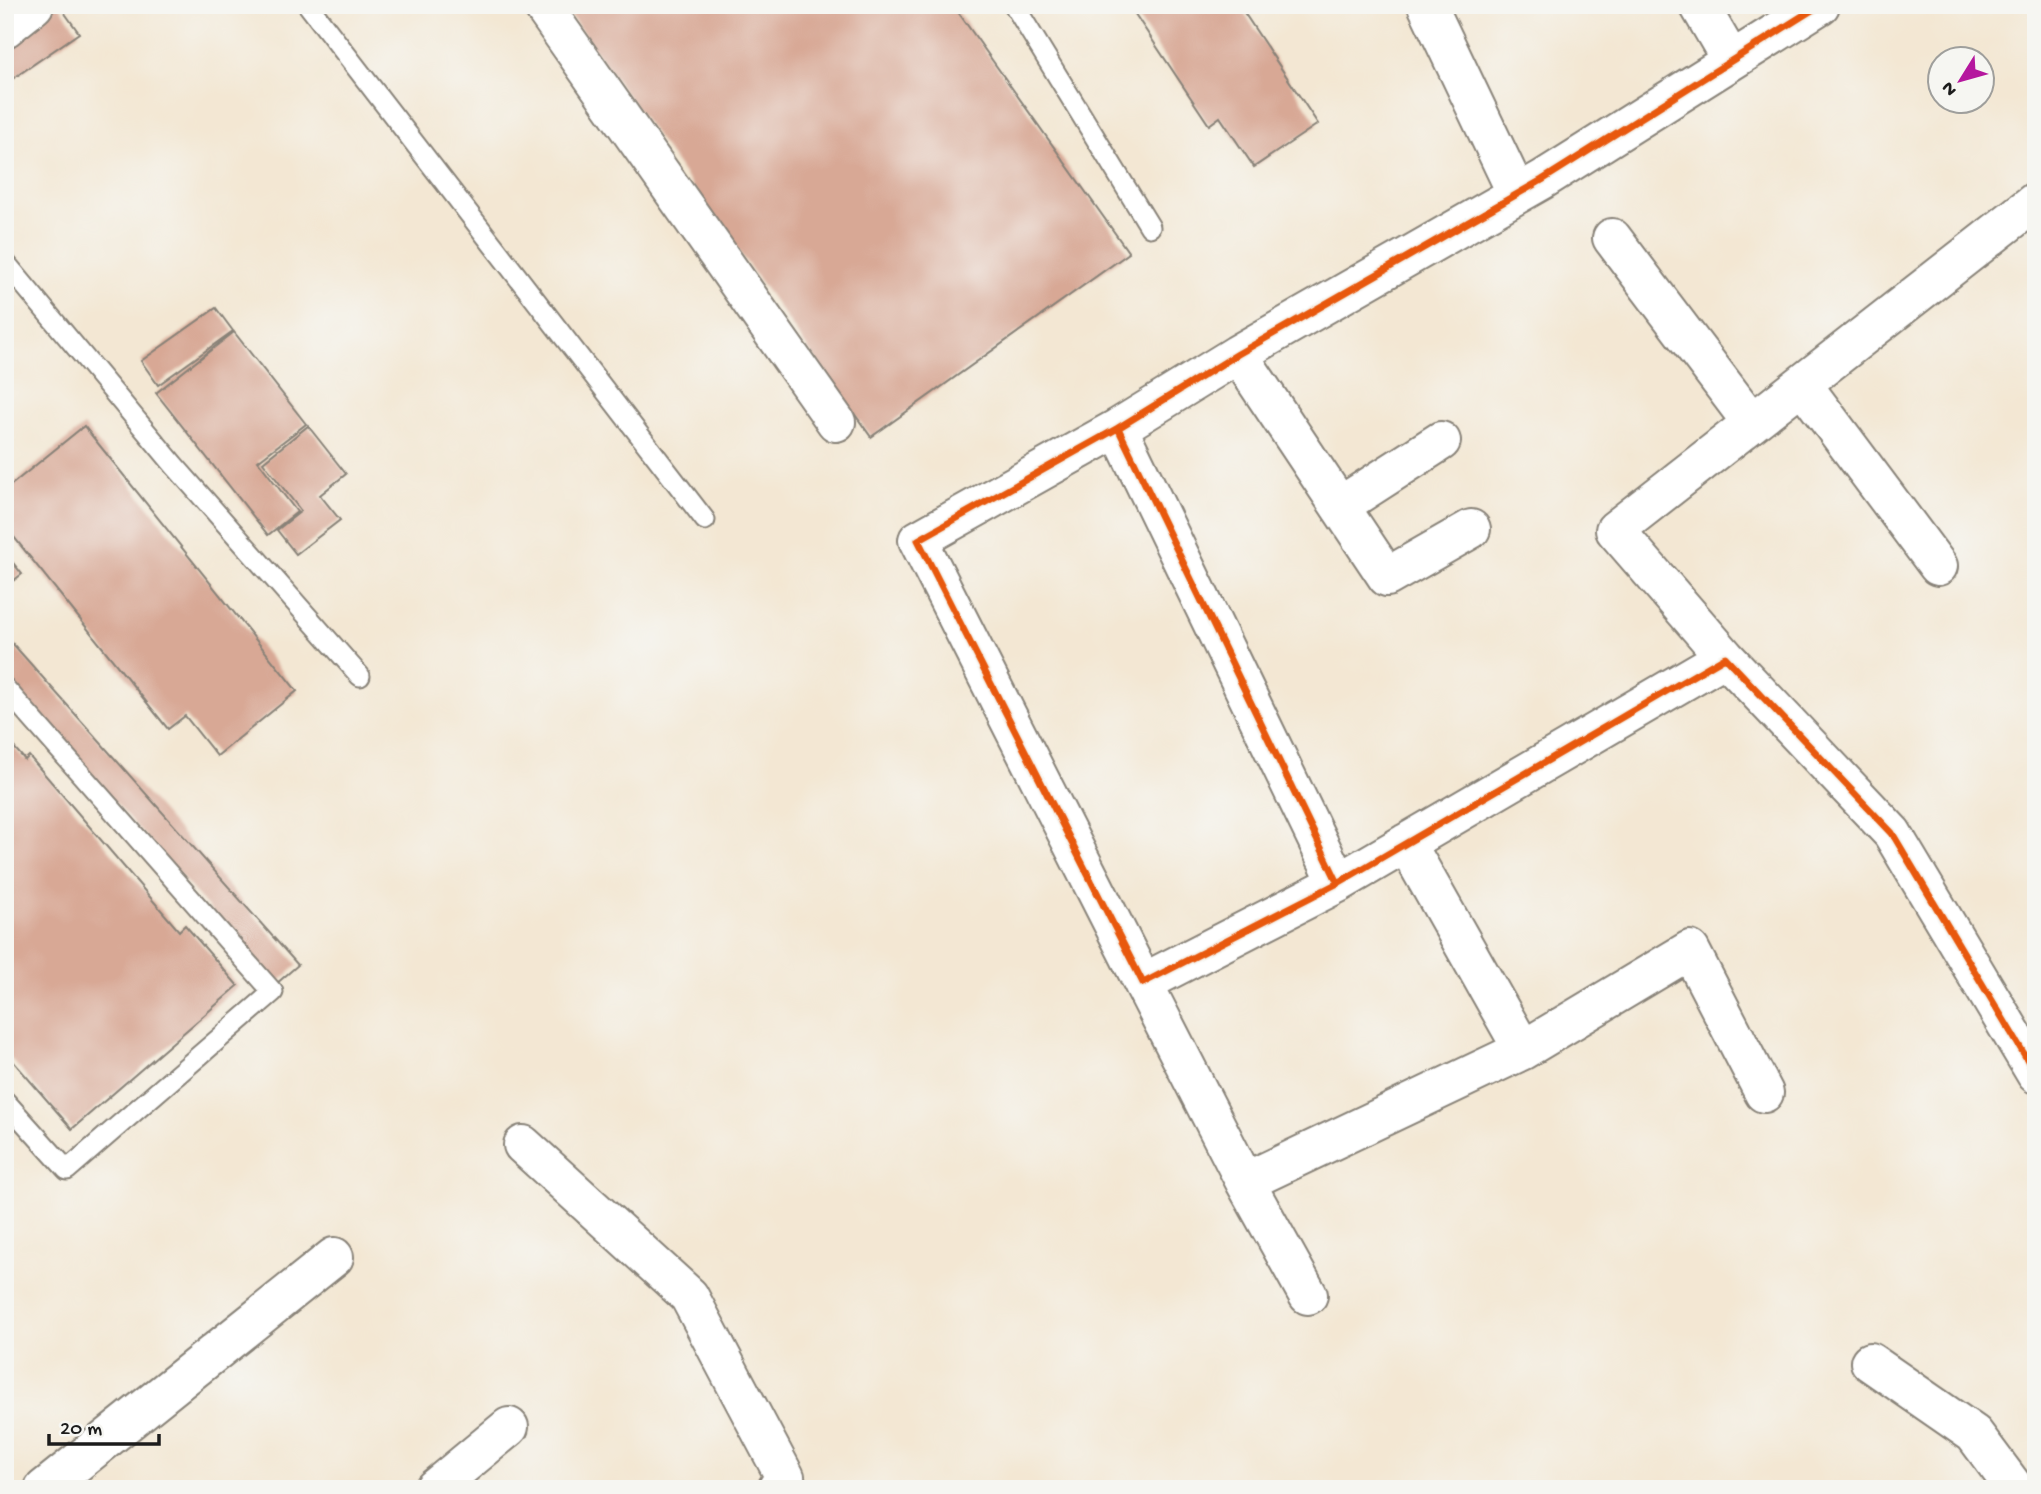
<svg xmlns="http://www.w3.org/2000/svg" width="2041" height="1494" viewBox="0 0 2041 1494" font-family="'Gochi Hand',sans-serif">
<rect width="100%" height="100%" fill="#f6f6f2"/>
<filter id="ink" filterUnits="userSpaceOnUse"><feTurbulence type="fractalNoise" baseFrequency=".0143" numOctaves="2"/><feDisplacementMap in="SourceGraphic" scale="14" xChannelSelector="R" yChannelSelector="G"/><feConvolveMatrix kernelMatrix="1 2 1 2 8 2 1 2 1" color-interpolation-filters="sRGB"/></filter>
<filter id="wash" filterUnits="userSpaceOnUse"><feTurbulence type="fractalNoise" baseFrequency=".00686" numOctaves="4" result="noise"/><feDisplacementMap in="SourceGraphic" scale="28" xChannelSelector="R" yChannelSelector="G"/><feGaussianBlur stdDeviation="1.57" result="paint"/><feColorMatrix in="noise" values="0 0 0 0 0 0 0 0 0 0 0 0 0 0 0 0 0 1.4 0 .05"/><feComposite in="paint" operator="in"/></filter>
<g filter="url(#wash)">
<rect width="100%" height="100%" fill="#f3e7d3"/>
<g id="blocks">
<path fill="#d8a895" d="M51 5H59L79 33 5 84V37Z
M563 5H953L1129 253 871 437Z
M1129 5H1239L1318 124 1254 167 1220 117 1209 125Z
M216 308 233 331 158 385 141 361Z
M234 332 306 424 258 461 297 512 268 535 156 393Z
M84 426 297 691 217 756 185 716 168 729 5 526V490Z
M308 426 346 474 320 495 340 520 296 554 277 530 301 511 263 462Z
M5 553 22 574 5 587Z
M5 635 298 965 276 984 5 678Z
M5 737 25 760 29 756 179 931 185 925 238 986 72 1129 5 1052Z"/>
</g>
</g>
<g filter="url(#ink)">
<use href="#blocks" fill-opacity="0" stroke="#888278" stroke-width="2"/>
<g fill="none" stroke-linecap="round" stroke-linejoin="round">
<g stroke="#888278" stroke-width="23">
<path id="service" d="M308 5 705 520
M1014 5 1150 227
M5 262 174 465 360 676
M5 688 273 992 67 1170 5 1101"/>
</g>
<g stroke="#888278" stroke-width="42">
<path id="minor" d="M542 5 836 422
M1427 5 1517 194
M1699 5 1731 60
M1612 238 1752 423
M1238 354 1387 577 1471 529
M1802 384 1938 566
M1118 428 1338 883 1143 983 918 540 1118 428 1238 354 1542 180 1820 5
M1340 506 1441 441
M1725 657 1615 530 2036 201
M1406 843 1523 1050 1690 950 1764 1093
M1338 883 1725 657 1892 833 2036 1074
M1143 983 1245 1182 1523 1050
M523 1145 689 1296 785 1477 777 1489
M1245 1182 1308 1295
M1870 1362 1974 1434 2015 1489
M44 1489 334 1257
M434 1489 509 1427"/>
</g>
<g stroke="#888278" stroke-width="42">
<path id="secondary" d="M5 28 34 5"/>
</g>
<use href="#service" stroke="#fff" stroke-width="19"/>
<use href="#minor" stroke="#fff" stroke-width="38"/>
<use href="#secondary" stroke="#fff" stroke-width="38"/>
<g stroke="#f6f6f2" stroke-width="11">
<path id="cycleway" d="M1118 428 1338 883 1143 983 918 540 1118 428 1238 354 1542 180 1820 5
M1338 883 1725 657 1892 833 2036 1074"/>
</g>
<use href="#cycleway" stroke="#e8590c" stroke-width="7"/>
</g>
</g>
<rect width="2041" height="1494" fill="none" stroke="#f6f6f2" stroke-width="28"/>
<g transform="translate(1961 80) rotate(233)"><circle r="33" fill="#f6f6f2" stroke="#9f9f9c" stroke-width="2"/>
<path d="M0-5L12 26L0 18L-12 26Z" fill="#b5179e"/>
<text y="-10" font-size="19" font-weight="bold" text-anchor="middle" fill="#1c1c1c">N</text>
</g>
<path d="M49 1434v10h110v-10" fill="none" stroke="#1c1c1c" stroke-width="3.5"/>
<text x="60" y="1434" font-size="21" fill="#1c1c1c" stroke="#f6f6f2" stroke-width="5" paint-order="stroke">20 m</text>
</svg>
